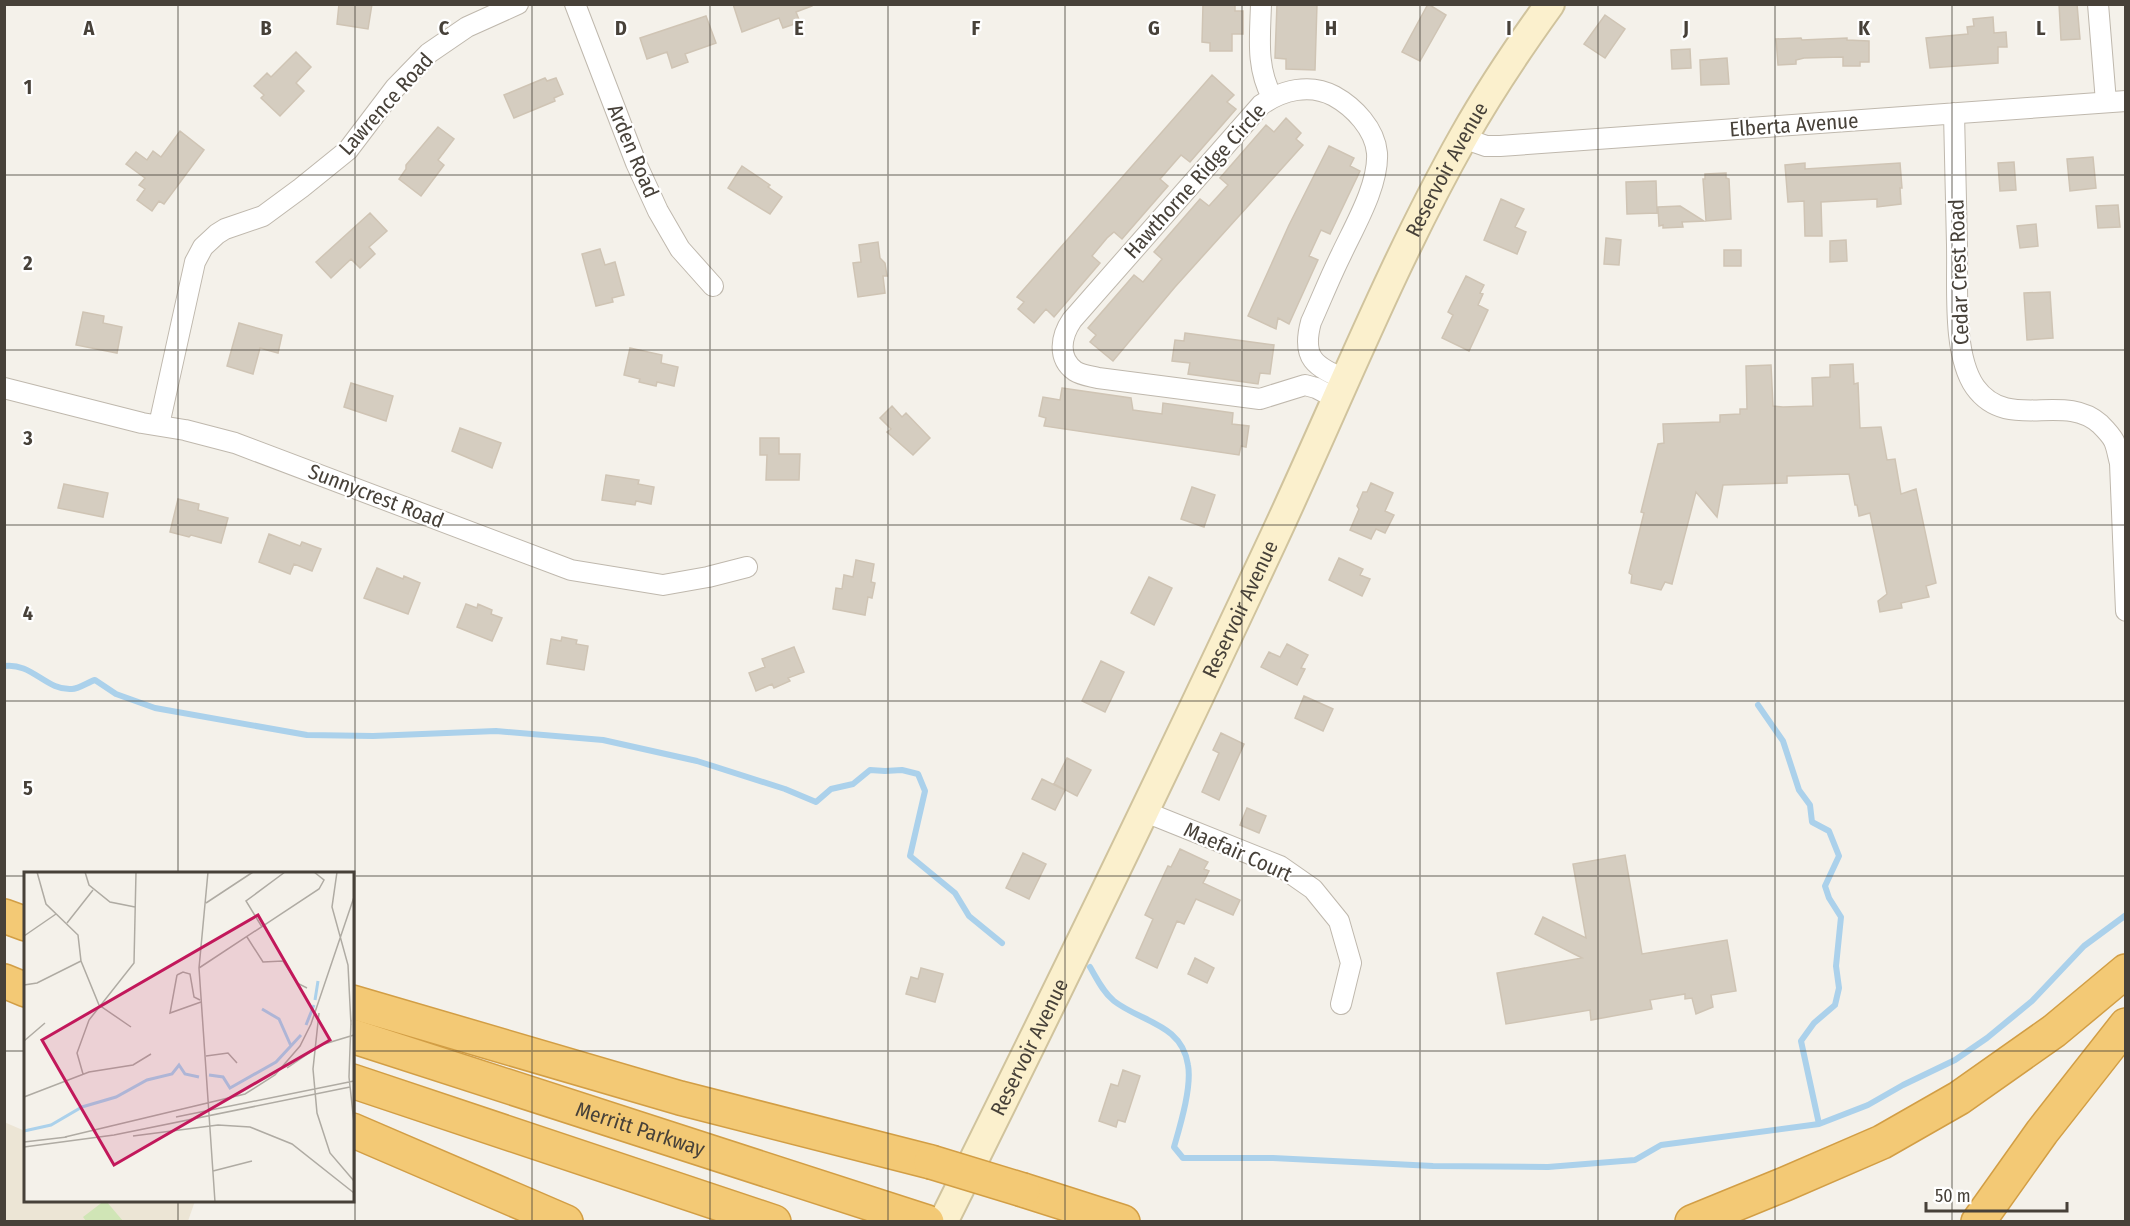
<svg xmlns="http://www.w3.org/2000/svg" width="2130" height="1226" viewBox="0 0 2130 1226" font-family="'Fira Sans Condensed',sans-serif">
<rect width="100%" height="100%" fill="#f4f1ea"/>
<path fill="#ece5d5" d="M4 1122 25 1131 26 1200 195 1201 188 1221H5Z"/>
<path fill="#d0e5b6" d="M104 1201H106L123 1221H86L83 1217Z"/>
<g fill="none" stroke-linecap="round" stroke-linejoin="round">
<path stroke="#abd1eb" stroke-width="6" d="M4 666C32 662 46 691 72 689 79 689 88 682 95 680L116 694 155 708 307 735 373 736 496 731 603 740 697 761 785 789 816 802 831 789 853 784 870 770 885 771 902 770 918 774 925 791 910 856 955 893 969 916 1002 943
M1758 705 1783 741 1799 790 1810 805 1812 822 1829 831 1839 856 1825 886 1829 898 1841 917 1836 966 1839 988 1835 1005 1814 1023 1801 1041 1819 1124
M1090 967C1097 979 1103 992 1114 1001 1141 1022 1182 1024 1188 1065 1192 1087 1180 1126 1174 1147L1183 1158H1273L1433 1166 1548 1167 1635 1160 1661 1145 1819 1124 1868 1105 1903 1085 1955 1060 1987 1038 2032 1001 2084 946 2126 915"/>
</g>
<path fill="#d5cdc0" stroke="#cfc4b4" stroke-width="1.5" d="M339 4H372L368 29 337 24Z
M733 4H812V6L796 12 800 22 783 28 779 18 742 32Z
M1203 4H1235V11H1243V34H1232V51H1210V43L1202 42Z
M1277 4H1317L1315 70 1286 69V59L1275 58Z
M1428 4 1446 15 1420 61 1402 52Z
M2059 4H2077L2080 39 2061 40Z
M1605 15 1625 29 1605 58 1584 44Z
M706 16 716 43 685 54 688 62 672 68 667 52 647 59 640 38Z
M1993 17 1994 33 2006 32 2007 47H1998V63L1930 68 1926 38 1968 34 1967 27 1974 26 1973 19Z
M1801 38 1802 40 1847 38V40L1869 41V62H1860V66H1843V57L1804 58 1796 60V64L1778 65 1776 39Z
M1690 49 1691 68 1672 69 1671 50Z
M296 52 311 67 296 83 304 91 280 116 261 98 264 95 254 86 267 73 271 77Z
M1727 58 1729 84 1701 85 1700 60Z
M1212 75 1234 95 1227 102 1236 109 1190 162 1181 155 1160 179 1168 186 1122 239 1114 232 1107 238 1092 256 1100 263 1054 317 1046 309 1034 323 1018 309 1024 302 1017 297Z
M545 78 547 81 556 78 563 94 554 98 555 101 514 118 504 95Z
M1286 118 1301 133 1296 139 1303 145 1175 287 1113 361 1090 342 1096 335 1088 328 1134 275 1143 282 1162 259 1154 252 1200 199 1209 206 1228 185 1220 178 1266 125 1274 132Z
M438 127 454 139 438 160 444 165 421 196 399 179 406 169V165Z
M180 131 204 150 164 204 159 201 152 211 137 200 145 189 139 185 145 178 126 164 136 152 147 160 153 151 161 157Z
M1329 146 1354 158 1350 166 1360 171 1330 234 1321 230 1309 256 1318 260 1289 324 1278 318 1276 329 1248 316 1289 225Z
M2093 157 2096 188 2070 191 2067 159Z
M2014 162 2016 190 2000 191 1998 163Z
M1805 163V169L1900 163 1902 188H1900L1901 204 1877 207V199L1821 202 1822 236H1805L1804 201 1788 202 1785 165Z
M742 166 770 185 768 187 782 197 770 214 728 188Z
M1726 173V178L1729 179 1731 219 1706 221 1703 179H1705V174Z
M1656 181 1657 213 1627 214 1626 182Z
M1501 199 1524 209 1515 227 1526 232 1517 254 1484 240Z
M2118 205 2120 227 2098 228 2096 206Z
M1680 206 1704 221 1682 222 1683 227 1663 228V225L1659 226 1658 207Z
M370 213 387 231 369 247 375 254 360 268 351 259 331 278 316 262Z
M2036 224 2038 246 2020 248 2017 226Z
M1606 238 1621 240 1619 265 1604 264Z
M1846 240 1847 261 1830 262V241Z
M878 242 880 258 885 263 887 276H883L885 293 858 297 853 263 861 262 859 245Z
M600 249 605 265 615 262 624 295 612 298 613 302 596 306 582 254Z
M1724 250H1741V266H1724Z
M1466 276 1484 285 1480 293 1483 294 1478 305 1488 310 1469 351 1442 338 1453 315 1448 312Z
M2050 292 2053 338 2027 340 2024 293Z
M83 312 104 316 103 323 122 327 117 353 76 345Z
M239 323 282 335 278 353 260 348 253 374 227 366Z
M1185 333 1274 345 1270 374 1260 373 1258 384 1188 374 1190 363 1172 361 1175 340 1184 341Z
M630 348 662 355 661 363 678 367 674 386 657 382 656 386 639 382 640 379 624 375Z
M1853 364 1854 384 1858 383 1860 428 1881 427 1887 460 1895 459 1901 494 1916 489 1936 583 1926 586 1929 597 1901 603 1902 608 1880 612 1878 601 1887 594 1870 513 1859 516 1857 505H1855L1849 474 1787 476V483L1723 485 1717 517 1696 492 1672 584 1665 582 1661 590 1631 583 1632 575 1629 573 1644 513 1641 512 1658 444 1664 443 1663 424 1720 422V415L1740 414V409H1747L1746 366 1771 365 1773 406 1783 407 1813 406 1812 378 1830 377V365Z
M351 383 393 396 386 421 344 407Z
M1062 388 1131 398 1133 410 1162 414 1163 403 1233 413 1232 424 1249 426 1246 447 1241 446 1239 455 1044 426 1046 418 1039 416 1043 397 1060 400Z
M892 406 902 417 906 413 930 438 913 455 887 432 891 429 880 418Z
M460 428 501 443 492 468 452 451Z
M760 438H779V454H800L799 480H766L767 455H760Z
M606 475 639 480 638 484 654 487 651 504 636 501 635 505 602 500Z
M1371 483 1393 493 1385 511 1394 515 1385 533 1376 529 1371 539 1350 530 1359 509 1357 506 1363 492H1367Z
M64 484 108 493 103 517 58 508Z
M1192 487 1215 495 1204 527 1181 519Z
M178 499 199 504 198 510 228 518 221 543 191 535 189 537 170 532Z
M269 534 300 546 302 542 321 549 312 571 294 564 290 574 259 562Z
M1339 558 1363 569 1360 575 1370 579 1362 596 1329 580Z
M856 560 874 564 871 582 875 583 872 598 868 597 865 615 833 609 836 588 842 589 844 575 853 577Z
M377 568 403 579 404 576 420 583 408 614 364 598Z
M1149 577 1172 588 1154 625 1131 613Z
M466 604 477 608 478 604 492 610 491 614 502 618 492 641 457 627Z
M562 637 577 640 576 644 588 646 584 670 547 664 551 639 561 641Z
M1287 644 1308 655 1301 668 1305 669 1297 685 1261 667 1269 652 1280 657Z
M794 647 804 672 788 678 790 681 774 688 772 684 756 691 749 673 765 667 762 659Z
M1101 661 1124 672 1105 712 1082 701Z
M1304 696 1333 709 1323 731 1295 718Z
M1221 733 1244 744 1219 800 1202 792 1219 753 1213 750Z
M1067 758 1091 770 1077 796 1054 784Z
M1042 779 1065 790 1055 810 1032 799Z
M1247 808 1266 816 1259 833 1240 825Z
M1180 849 1208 862 1204 869 1209 871 1203 883 1240 900 1233 915 1196 899 1184 924 1177 921 1157 968 1136 958 1153 919 1145 915 1168 866 1171 867Z
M1023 853 1046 864 1029 899 1006 888Z
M1625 855 1642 954 1727 940 1736 991 1711 995 1713 1007 1696 1014 1692 998 1685 999V994L1650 1000 1652 1009 1591 1020 1590 1010 1506 1024 1497 973 1582 958 1535 934 1543 917 1586 938 1573 864Z
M1195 958 1214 968 1207 983 1188 974Z
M921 968 943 974 935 1002 906 994 911 977 918 979Z
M1123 1070 1140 1076 1125 1122 1118 1120 1116 1127 1099 1121 1111 1084 1118 1086Z"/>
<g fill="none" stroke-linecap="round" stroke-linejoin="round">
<g stroke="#bfb8ad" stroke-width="22">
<path id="minor" d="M575 4 636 163 658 211 680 249 713 286
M1261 4C1260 38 1256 67 1272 97
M2098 4 2106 102
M1954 113C1955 157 1956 201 1957 245 1958 285 1952 354 1975 387 2008 433 2063 391 2100 424 2105 429 2111 435 2114 441 2117 448 2118 456 2120 463L2126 611
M1463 138 1486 146H1500L2126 101
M4 388 142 423 185 430 235 443 571 570 663 585 708 577 747 567
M1337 399 1316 388 1305 385 1260 399 1098 378C1090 376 1081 375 1075 371 1057 358 1061 336 1072 320L1261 105C1282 90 1310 83 1334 96 1354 107 1375 129 1377 153 1379 185 1354 227 1341 255 1330 277 1321 300 1311 322 1301 359 1315 366 1346 380
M159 425 195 262 203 247 217 234 225 229 263 216 301 188 348 150 395 88 429 53 467 27 518 4
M1143 811 1280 866 1313 889 1339 921 1351 963 1341 1004"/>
</g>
<g stroke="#d0c39d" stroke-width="32">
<g id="secondary">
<path id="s1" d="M943 1222C1055 997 1165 771 1271 544 1335 408 1390 267 1464 136 1490 90 1519 47 1550 4"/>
</g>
</g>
<g stroke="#d29e45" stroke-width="36">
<g id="motorway">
<path d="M4 916 26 924"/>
<path d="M4 981 26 990"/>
<path d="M352 1002 680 1098 931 1162"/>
<path id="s2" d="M352 1036 927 1222"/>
<path d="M352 1081 774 1222"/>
<path d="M352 1130 566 1222"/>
<path d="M1023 1190 1123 1222"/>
<path d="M1692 1222 1785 1184 1882 1142 1959 1098 2054 1031 2126 971"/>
<path d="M1978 1222 2042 1132 2126 1025"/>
</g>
</g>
<use href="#minor" stroke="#fff" stroke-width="20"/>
<use href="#secondary" stroke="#fbf0cd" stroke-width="28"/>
<use href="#motorway" stroke="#f3c975" stroke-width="33"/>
<g stroke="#d29e45" stroke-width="36" stroke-linecap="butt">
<path id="motorway-bridge" d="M931 1162 1023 1190"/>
</g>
<use href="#motorway-bridge" stroke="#f3c975" stroke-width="33"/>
</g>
<path fill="none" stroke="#474139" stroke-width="1.5" stroke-opacity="0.55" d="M178 4V874M355 4V1222M532 4V1222M710 4V1222M888 4V1222M1065 4V1222M1242 4V1222M1420 4V1222M1598 4V1222M1775 4V1222M1952 4V1222M4 175H2126M4 350H2126M4 525H2126M4 701H2126M4 876H26M352 876H2126M4 1051H26M352 1051H2126M178 1200V1222"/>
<g text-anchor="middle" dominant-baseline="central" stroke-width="4.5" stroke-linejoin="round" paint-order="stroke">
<g font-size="21" fill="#474139" stroke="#fff">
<text transform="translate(386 104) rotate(-48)">Lawrence Road</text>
<text transform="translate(1794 125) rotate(-4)">Elberta Avenue</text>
<text transform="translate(633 151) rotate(67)">Arden Road</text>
<text stroke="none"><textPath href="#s1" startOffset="1167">Reservoir Avenue</textPath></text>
<text transform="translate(1195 181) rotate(-48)">Hawthorne Ridge Circle</text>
<text transform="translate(1959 272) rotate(-92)">Cedar Crest Road</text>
<text transform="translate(376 496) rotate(21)">Sunnycrest Road</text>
<text stroke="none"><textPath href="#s1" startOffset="681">Reservoir Avenue</textPath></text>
<text transform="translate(1238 852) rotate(24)">Maefair Court</text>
<text stroke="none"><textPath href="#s1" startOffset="195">Reservoir Avenue</textPath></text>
<text stroke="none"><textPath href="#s2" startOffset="303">Merritt Parkway</textPath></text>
</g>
</g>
<g transform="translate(24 872)">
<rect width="330" height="330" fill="#f4f1ea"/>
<path fill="none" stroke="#abd1eb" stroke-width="3" d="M291 128 294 109M238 137 255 147 267 174M282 153 290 133M185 203 199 205 206 216 252 190 277 163M0 259 27 253 58 235 92 225 123 208 148 202 155 193 161 202 175 205"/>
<path fill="none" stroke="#afaba3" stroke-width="1.5" d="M13 0 22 32 54 63 57 89 75 133 107 155M61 0 65 13 86 30 111 35M184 0 175 96 191 330M313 0 308 35 324 93 327 153M182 31 229 0M43 51 69 18M238 55 222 29 261 0M0 64 32 42M223 65 239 90 259 89 273 111 283 116M175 96 295 17 300 8 290 0M153 103 146 141 177 130M153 103 159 100 166 102 170 125 176 128M0 113 13 111 57 89M295 141 289 197 293 241 306 281 330 309M327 148 325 205 330 251M0 169 21 151M182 184 204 181 213 191M263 196 297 173 330 163M59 202 53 181 65 148 110 91 112 0M0 225 65 200 109 193 127 182M152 245 330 209M109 264 194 253 226 255 268 272 330 321M41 265 221 222 251 203 276 174 287 152 330 25M0 270 43 265M0 275 90 263 326 215M189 299 228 289"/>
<path fill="#c2185b" fill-opacity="0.15" stroke="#c2185b" stroke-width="3" d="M234 43 306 168 90 293 18 168Z"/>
<rect width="330" height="330" fill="none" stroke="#474139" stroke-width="3"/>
</g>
<g font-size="20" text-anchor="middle" font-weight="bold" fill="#474139" stroke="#fff" stroke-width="4.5" stroke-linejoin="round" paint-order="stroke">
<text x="89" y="35">A</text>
<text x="266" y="35">B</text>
<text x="444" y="35">C</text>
<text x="621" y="35">D</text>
<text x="799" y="35">E</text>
<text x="976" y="35">F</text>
<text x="1154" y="35">G</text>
<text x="1331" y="35">H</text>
<text x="1509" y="35">I</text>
<text x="1686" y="35">J</text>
<text x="1864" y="35">K</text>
<text x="2041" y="35">L</text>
<text x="28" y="94">1</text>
<text x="28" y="270">2</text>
<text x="28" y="445">3</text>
<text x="28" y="620">4</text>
<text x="28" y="795">5</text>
</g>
<rect width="2130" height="1226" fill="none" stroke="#474139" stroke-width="12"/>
<path d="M1926 1202v9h141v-9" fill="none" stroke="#474139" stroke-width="3"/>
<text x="1935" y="1202" font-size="18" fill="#474139" stroke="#ffffff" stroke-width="4.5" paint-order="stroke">50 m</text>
</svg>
